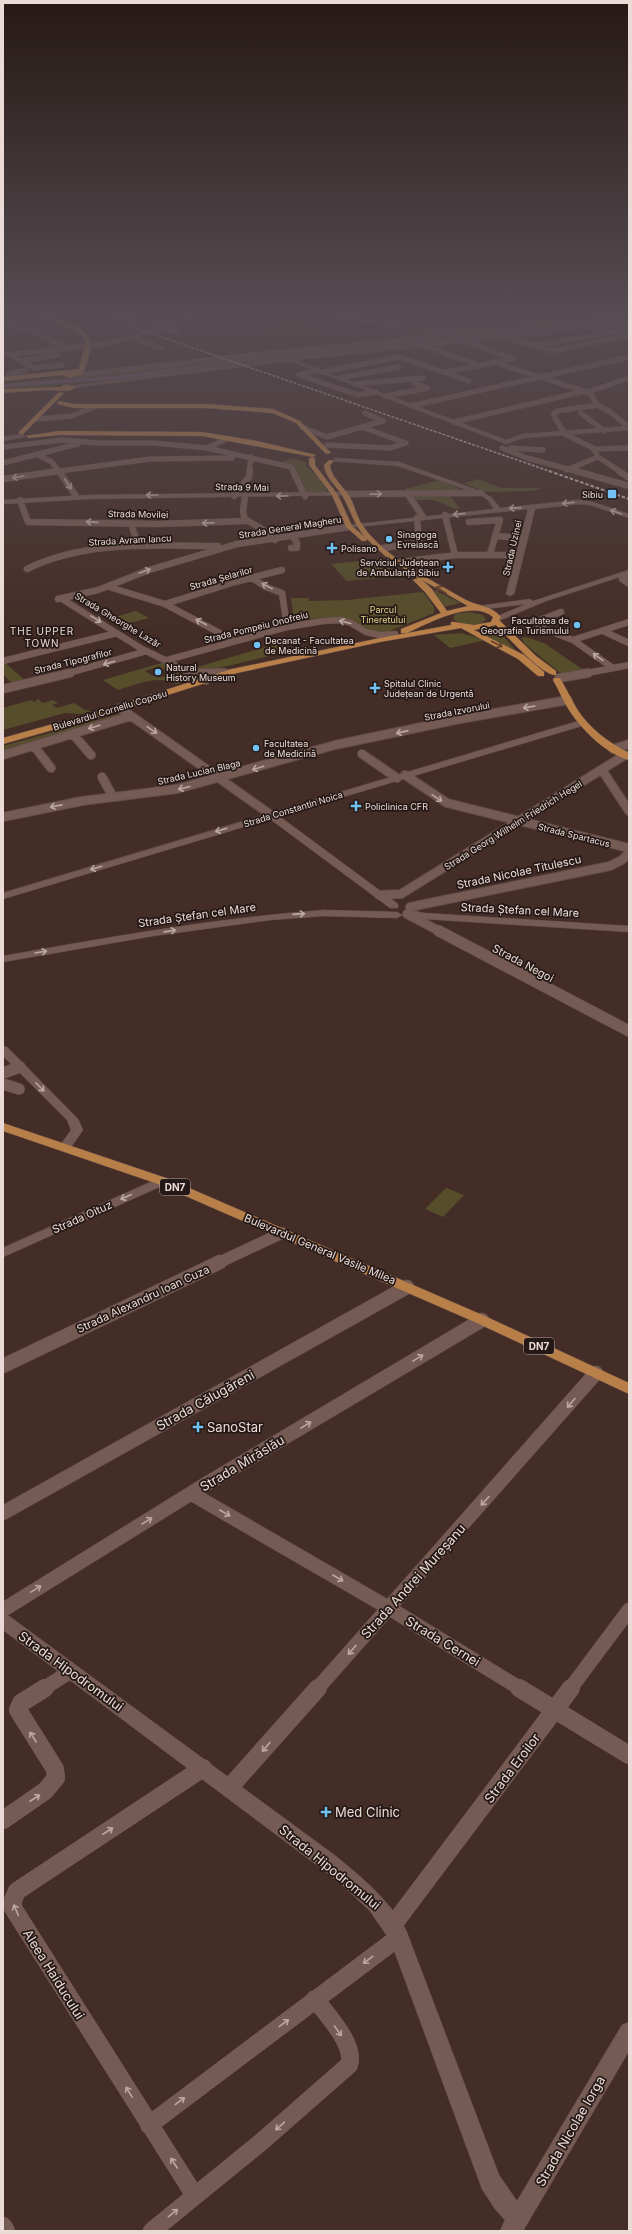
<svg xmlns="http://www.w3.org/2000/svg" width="632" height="2234" viewBox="0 0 632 2234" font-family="Inter,sans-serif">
<rect width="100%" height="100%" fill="#452d27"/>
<path fill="#564e2b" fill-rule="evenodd" d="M629 316V325L270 360 135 378 3 390V383L162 368 372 342 422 332Z
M292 322 302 327 325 331 282 337 265 334H275L284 331 276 329 280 327 294 329 281 327Z
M291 458 306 462V466L320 479 328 492H307L295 467 280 463Z
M478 479 501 488H542L533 491 485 492 464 483Z
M440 480 464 491H405V489Z
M449 494 460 509H455L434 500H416L413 495Z
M378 559 401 576 347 581 331 564Z
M431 589H432L461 603 444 607Z
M423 592 434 607V613L385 633 368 629 351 620 326 617 294 621 291 598H309V601L347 600Z
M136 611 149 618 127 624 115 617Z
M469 612 483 615 486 619C480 628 461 626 453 619L455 614Z
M497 629 516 651 478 633Z
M461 633 486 640 450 648 434 635Z
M526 637 544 643 585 671 566 674 559 672 525 644 521 638Z
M286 641 291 644 286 647 290 651 286 652 206 671 194 668Z
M4 662 26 681 13 684 3 674Z
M165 662 185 674 187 678 184 682 176 684C159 674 135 685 118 690L103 680ZM159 666 172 674C156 680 154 677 145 671Z
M38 699 43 703 53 700 58 703 52 705 57 708 74 703 85 710 92 711 81 714 65 713 3 730V708L31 700 35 702Z
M122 713 123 715 3 754V746Z
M446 1188 464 1195 443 1217 425 1209Z"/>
<path fill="#7b5675" d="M629 319V322L439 343 266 358 122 379 3 387V384L114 376 212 364 252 357 435 340Z"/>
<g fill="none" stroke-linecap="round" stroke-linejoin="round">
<path stroke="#7b5675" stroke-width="1.5" d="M321 315 345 321 376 324
M425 332 461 337"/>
<g stroke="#614c48" stroke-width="5.5">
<path id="street-far5" d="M112 315 167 326
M333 315 426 330 456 332 629 316
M3 324 30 330 63 347
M160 330 179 332
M131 338 161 348
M509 338 551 351 629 336
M424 346 478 365
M533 346 629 329
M9 354 34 368 62 365
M3 355 101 345 151 332 195 315
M21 361 58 355 52 351
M493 362 590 393 597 405 558 411 554 413V416L565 434 593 448 598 457 621 472
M318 370 299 375 358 395 376 392
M322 372 399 357 469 381
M445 372 513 359 468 342
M79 375 250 355 424 338 442 331
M15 378 9 374 26 370
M340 378 399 367
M355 384 423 378
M588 392 629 378
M385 396 428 388 414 383
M597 405 609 411 629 427
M411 406 629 357
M581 413 604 431
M37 419 72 416 96 406
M454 422 585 391
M302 427 327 437
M327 437 383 421 365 413
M327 445 390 448 406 443 362 427
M3 447 62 440 97 443H154L207 448 291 467 294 472
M207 448 229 438
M502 448 527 458 579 472
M510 448 543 450
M594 449 629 448
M36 454 52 462 59 472
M3 463 78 444
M566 470 598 457
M52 472 150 459 232 458
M249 472 251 457"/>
</g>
<g stroke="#614c48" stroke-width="7">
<path id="street-far4" d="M59 471 76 496
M293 471 305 496
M576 471 629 486
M619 471 629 478
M3 479 59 471
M407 493 423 517
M345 494 481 493
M234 496 249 477 250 471
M245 496 243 512 245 519 265 531 275 540
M20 500 28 522 159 524 246 521
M445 515 455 555
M469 522 500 520 490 554
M131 524 138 544
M495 536 524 538
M291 548H297V543L293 537
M383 548 419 543 417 518
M401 562 455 555H520
M27 569C86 540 154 546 218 546
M625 576 622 579 629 584
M252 578 266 587 282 593 287 627
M109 587 165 604 235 641
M58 599 98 590 149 570 237 544 349 527
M62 599 142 649 193 674
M165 604 235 582 282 570
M561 612 540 620 539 627 573 640 613 668
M603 631 629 643
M573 640 629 622
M167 660 287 627 323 621 341 620 351 623 366 632 380 635 395 634
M3 661 117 633
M196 672 208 674
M65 674 147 651
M213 674 232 672
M582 674 629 665"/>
</g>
<g stroke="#614c48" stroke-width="10">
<path id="street-far3" d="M191 673 206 680
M201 673H224
M559 678 588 673
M3 689 70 673
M120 708 271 815
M73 734 91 755
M34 746 51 768
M613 749 629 744
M362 754 397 778
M3 755 131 716
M602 770 629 811
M405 775 447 803 629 848
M102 777 113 797
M3 817 82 801 177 789 335 745 455 720 568 700
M379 895 401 894 625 755
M410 907 610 866 622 860 629 853
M407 914 441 932"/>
</g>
<g stroke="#614c48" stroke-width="12">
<path id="street-far2" d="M439 931 629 1031
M3 1073 20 1067
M3 1084 19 1089
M218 1263 282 1233"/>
</g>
<g stroke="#614c48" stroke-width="15">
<path id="street-far1" d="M3 1366 220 1262
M192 1494 389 1608 521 1689
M3 1513 407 1287
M3 1610 206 1484 482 1320
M43 1689 71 1671
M317 1689 596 1373
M570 1689 629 1610"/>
</g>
<g stroke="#614c48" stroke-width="18">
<path id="street" d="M519 1688 629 1755
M229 1788 318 1688
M3 1820 45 1791 56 1778 55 1769 18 1710 21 1703 45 1688
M393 1925 571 1688
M149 2125 399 1937
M195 2196 13 1908V1900L17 1891 203 1768
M3 2226 6 2231
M152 2231 260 2143 349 2065C356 2045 327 2015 315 1999"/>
</g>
<g stroke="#614c48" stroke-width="1">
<path id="secondary" d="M629 324V326L295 360 506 440 523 434 629 426V430L524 438 506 444 290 361 72 388 69 386 260 360Z
M23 434 25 437 3 441V437Z
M335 458 399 462 483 492 492 498 500 508 578 500 593 502 629 514V518L590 505 578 504 535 509 514 594 510 596 506 594 528 509 347 528 346 527 349 525 494 509 488 500 479 494 398 466 333 461Z
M345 492 348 494 347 495 88 499 3 504V500L88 495Z
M629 570V574L546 601 496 622 492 620 493 618 526 604 478 610 474 608 478 606 530 599 533 601Z
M582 720 585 721V725L279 816 398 904V908H390L270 819 3 899V893Z
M324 910 397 912 402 915 397 918 324 916 270 920 153 936 3 962V956C110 937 216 918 324 910Z
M410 910 424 913 629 926V932L424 919 406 915 405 913Z
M3 1046 7 1047 78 1119 83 1130 69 1150H61L59 1147 71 1130 67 1120 3 1056Z
M162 1177 166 1178 168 1181 166 1184 3 1257V1248Z
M3 1614 9 1616 333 1854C362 1877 388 1899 406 1930L499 2175 517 2201 622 2025 629 2022V2051L523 2231H500L505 2220 495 2209 482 2189 391 1942 370 1911 338 1881 3 1630Z"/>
</g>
<g stroke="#614c48" stroke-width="1">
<path id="primary" d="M25 315C41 315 81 320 89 338 93 347 86 366 83 374L70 378 62 375 3 381V377L79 369 85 342 81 334 58 323Z
M66 384 77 387 69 391 46 390 3 393V389L60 387Z
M59 392 64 393 23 434H19V432Z
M59 401 74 404H206L273 409 300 421 331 453 326 454 296 423 272 413 206 408H74L57 404Z
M59 431 202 432 257 441 316 455 313 457 202 436 59 435 29 438 26 436Z
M312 457 315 459V465L338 495 352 526 366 538C354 525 351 511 343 497 337 486 325 478 324 465L329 460 334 461 330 465C331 478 345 487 351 499 355 507 357 518 363 526 385 558 433 581 466 600 478 606 492 606 501 617L499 620 536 656 556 671V675C543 677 506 635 496 625L474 630 524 655 544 672V676H538L518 659 461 628 380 642 237 673 95 718 3 744V738L89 714 232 669 380 638 451 625V622H454L474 625 491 622 493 617C472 599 429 623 407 633H401V629L441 613 425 592 413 580 418 578 384 555 367 539 366 541H362L346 527 332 495 309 465V459ZM422 580 468 606 447 611 431 588Z
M554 678H560C566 688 571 699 577 709 589 728 609 743 629 753V760C606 754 582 730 569 710 563 701 559 690 553 680Z
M3 1123 166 1178 487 1317 629 1383V1394L477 1323 158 1184 3 1131Z"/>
</g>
<use href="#street-far5" stroke="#765b54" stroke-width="5"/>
<use href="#street-far4" stroke="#765b54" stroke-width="6"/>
<use href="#street-far3" stroke="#765b54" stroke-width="8"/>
<use href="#street-far2" stroke="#765b54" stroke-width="11"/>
<use href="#street-far1" stroke="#765b54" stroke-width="14"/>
<use href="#street" stroke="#765b54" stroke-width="18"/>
<use href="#secondary" fill="#765b54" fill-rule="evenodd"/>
<use href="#primary" fill="#b97f48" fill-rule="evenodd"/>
<path stroke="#ccbbb6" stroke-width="1.5" stroke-dasharray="3 1.5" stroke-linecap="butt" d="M98 315 552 472"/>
<path stroke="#ccbbb6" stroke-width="2" stroke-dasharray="3.5 2" stroke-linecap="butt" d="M549 471 629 499"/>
</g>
<defs><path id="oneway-shaft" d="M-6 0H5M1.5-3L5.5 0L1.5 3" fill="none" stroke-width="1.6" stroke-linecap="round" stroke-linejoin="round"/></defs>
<g stroke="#bca8a3">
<use href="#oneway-shaft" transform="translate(18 477) rotate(171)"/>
<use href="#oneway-shaft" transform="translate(68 484) rotate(57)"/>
<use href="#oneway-shaft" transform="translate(376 494) rotate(-1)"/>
<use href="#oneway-shaft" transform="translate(152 495) rotate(180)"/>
<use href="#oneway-shaft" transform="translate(282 496) rotate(179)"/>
<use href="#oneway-shaft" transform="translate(568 503) rotate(174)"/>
<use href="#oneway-shaft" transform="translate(515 508) rotate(176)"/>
<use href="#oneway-shaft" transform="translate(616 512) rotate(-161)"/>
<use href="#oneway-shaft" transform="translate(459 514) rotate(174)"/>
<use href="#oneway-shaft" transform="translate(92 522) rotate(-176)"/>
<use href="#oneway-shaft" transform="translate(208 523) rotate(178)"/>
<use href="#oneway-shaft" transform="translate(145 571) rotate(-19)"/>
<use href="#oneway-shaft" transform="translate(267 586) rotate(-153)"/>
<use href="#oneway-shaft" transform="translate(96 619) rotate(31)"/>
<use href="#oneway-shaft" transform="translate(201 622) rotate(-152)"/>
<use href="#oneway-shaft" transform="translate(345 622) rotate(-166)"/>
<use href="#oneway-shaft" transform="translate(598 657) rotate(-145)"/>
<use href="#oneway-shaft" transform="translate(109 663) rotate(164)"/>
<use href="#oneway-shaft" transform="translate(529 707) rotate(170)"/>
<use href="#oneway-shaft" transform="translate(94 727) rotate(163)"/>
<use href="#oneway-shaft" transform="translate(152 730) rotate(34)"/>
<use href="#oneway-shaft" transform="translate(402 732) rotate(167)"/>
<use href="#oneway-shaft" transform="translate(258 768) rotate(163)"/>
<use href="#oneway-shaft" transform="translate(184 788) rotate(166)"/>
<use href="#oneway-shaft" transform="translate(437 798) rotate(34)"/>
<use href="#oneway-shaft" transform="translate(56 806) rotate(169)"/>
<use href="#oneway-shaft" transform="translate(221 830) rotate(163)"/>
<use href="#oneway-shaft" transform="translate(96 868) rotate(163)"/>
<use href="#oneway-shaft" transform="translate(299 914) rotate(-4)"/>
<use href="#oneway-shaft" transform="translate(170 931) rotate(-8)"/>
<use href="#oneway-shaft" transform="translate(41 952) rotate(-10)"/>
<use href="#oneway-shaft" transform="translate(40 1087) rotate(45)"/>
<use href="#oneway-shaft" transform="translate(126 1197) rotate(156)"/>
<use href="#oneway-shaft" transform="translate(418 1358) rotate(-31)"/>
<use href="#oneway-shaft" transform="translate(571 1403) rotate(131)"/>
<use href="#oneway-shaft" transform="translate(306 1425) rotate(-31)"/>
<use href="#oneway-shaft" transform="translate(485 1501) rotate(132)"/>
<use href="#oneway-shaft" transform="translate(225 1513) rotate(30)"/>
<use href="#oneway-shaft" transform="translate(147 1521) rotate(-32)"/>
<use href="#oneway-shaft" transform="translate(338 1578) rotate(30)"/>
<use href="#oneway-shaft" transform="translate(36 1589) rotate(-32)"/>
<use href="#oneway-shaft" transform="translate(352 1650) rotate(131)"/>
<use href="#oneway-shaft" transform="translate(33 1737) rotate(-123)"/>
<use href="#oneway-shaft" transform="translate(266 1747) rotate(131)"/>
<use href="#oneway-shaft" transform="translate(35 1798) rotate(-33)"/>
<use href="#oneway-shaft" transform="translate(108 1831) rotate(-33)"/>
<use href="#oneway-shaft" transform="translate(16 1910) rotate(-114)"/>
<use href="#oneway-shaft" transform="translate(368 1960) rotate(143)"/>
<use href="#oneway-shaft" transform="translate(284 2023) rotate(-37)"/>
<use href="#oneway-shaft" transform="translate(338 2031) rotate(54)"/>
<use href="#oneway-shaft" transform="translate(129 2092) rotate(-122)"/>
<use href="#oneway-shaft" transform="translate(180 2101) rotate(-37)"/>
<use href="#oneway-shaft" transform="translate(280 2126) rotate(139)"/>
<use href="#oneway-shaft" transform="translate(174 2163) rotate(-123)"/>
<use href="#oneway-shaft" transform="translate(173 2213) rotate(-39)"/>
</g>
<g stroke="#60422a">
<use href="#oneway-shaft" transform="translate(441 590) rotate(-147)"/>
<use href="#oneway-shaft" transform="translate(497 644) rotate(28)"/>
</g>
<linearGradient id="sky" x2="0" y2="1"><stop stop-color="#261915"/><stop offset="0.5" stop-color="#564c52"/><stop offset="1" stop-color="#564c52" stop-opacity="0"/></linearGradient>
<rect width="632" height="628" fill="url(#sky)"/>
<g fill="#71c1f5" stroke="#241916" stroke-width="1.5">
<rect x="607" y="489" width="10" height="10" rx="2"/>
<circle cx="389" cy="539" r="4"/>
<path d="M330 542h4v4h4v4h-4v4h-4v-4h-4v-4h4z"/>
<path d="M446 561h4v4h4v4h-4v4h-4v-4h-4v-4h4z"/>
<circle cx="577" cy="625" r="4"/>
<circle cx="257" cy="645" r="4"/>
<circle cx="158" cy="672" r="4"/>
<path d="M373 682h4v4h4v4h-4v4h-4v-4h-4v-4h4z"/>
<circle cx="256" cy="748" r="4"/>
<path d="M354 800h4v4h4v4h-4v4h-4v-4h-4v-4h4z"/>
<path d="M196 1421h4v4h4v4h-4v4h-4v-4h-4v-4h4z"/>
<path d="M324 1806h4v4h4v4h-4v4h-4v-4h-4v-4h4z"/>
</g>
<g text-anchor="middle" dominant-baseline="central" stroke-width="3.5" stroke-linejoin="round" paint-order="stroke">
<g font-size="9" fill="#ebdbd7" stroke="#241916">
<text transform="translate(242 487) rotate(1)">Strada 9 Mai</text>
<text transform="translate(138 514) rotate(1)">Strada Movilei</text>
<text transform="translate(290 527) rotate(-9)">Strada General Magheru</text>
<text transform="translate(130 540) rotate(-3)">Strada Avram Iancu</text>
<text transform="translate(512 548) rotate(-77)">Strada Uzinei</text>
<text transform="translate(221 578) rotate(-16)">Strada Șelarilor</text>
<text transform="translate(118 620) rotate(31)">Strada Gheorghe Lazăr</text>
<text transform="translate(256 627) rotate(-14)">Strada Pompeiu Onofreiu</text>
<text transform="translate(73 661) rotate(-14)">Strada Tipografilor</text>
<text transform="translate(110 710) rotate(-17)">Bulevardul Corneliu Coposu</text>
<text transform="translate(457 711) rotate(-11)">Strada Izvorului</text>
<text transform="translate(199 772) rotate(-13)">Strada Lucian Blaga</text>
<text transform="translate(293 809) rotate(-17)">Strada Constantin Noica</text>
<text transform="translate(513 825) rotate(-32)">Strada Georg Wilhelm Friedrich Hegel</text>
<text transform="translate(574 835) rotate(14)">Strada Spartacus</text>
</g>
<g font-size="9" fill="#ebdbd7" stroke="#241916" text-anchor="start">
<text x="603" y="494" text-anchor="end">Sibiu</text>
<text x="397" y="534">Sinagoga<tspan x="397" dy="10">Evreiască</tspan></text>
<text x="341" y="548">Polisano</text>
<text x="439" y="562" text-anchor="end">Serviciul Județean<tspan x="439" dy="10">de Ambulanță Sibiu</tspan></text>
<text x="569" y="620" text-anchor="end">Facultatea de<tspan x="569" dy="10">Geografia Turismului</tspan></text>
<text x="265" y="640">Decanat - Facultatea<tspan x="265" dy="10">de Medicină</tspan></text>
<text x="166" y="667">Natural<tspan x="166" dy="10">History Museum</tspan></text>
<text x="384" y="683">Spitalul Clinic<tspan x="384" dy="10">Județean de Urgentă</tspan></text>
<text x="264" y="743">Facultatea<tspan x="264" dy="10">de Medicină</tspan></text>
<text x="365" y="806">Policlinica CFR</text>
</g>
<g font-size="9" fill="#e6d58b" stroke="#241916">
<text x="383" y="609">Parcul<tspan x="383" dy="10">Tineretului</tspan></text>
</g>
<g font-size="10" letter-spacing="1" fill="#ebdbd7" stroke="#241916">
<text x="42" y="631">THE UPPER<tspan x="42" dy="12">TOWN</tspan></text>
</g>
<g fill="#241916" stroke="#afa19d" stroke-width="1">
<rect x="160" y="1179" width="30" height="16" rx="3"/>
<rect x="524" y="1338" width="30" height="16" rx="3"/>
</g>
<g font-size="10" font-weight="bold" fill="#ebdbd7">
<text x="175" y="1187">DN7</text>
<text x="539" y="1346">DN7</text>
</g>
<g font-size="11" fill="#ebdbd7" stroke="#241916">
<text transform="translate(519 872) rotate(-12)">Strada Nicolae Titulescu</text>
<text transform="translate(520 910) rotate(3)">Strada Ștefan cel Mare</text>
<text transform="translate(197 915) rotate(-8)">Strada Ștefan cel Mare</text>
<text transform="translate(523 963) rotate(28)">Strada Negoi</text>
<text transform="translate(82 1217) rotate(-24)">Strada Oituz</text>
<text transform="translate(320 1249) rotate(23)">Bulevardul General Vasile Milea</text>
<text transform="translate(143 1299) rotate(-25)">Strada Alexandru Ioan Cuza</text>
</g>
<g font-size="13" fill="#ebdbd7" stroke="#241916">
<text transform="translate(205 1400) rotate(-29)">Strada Călugăreni</text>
<text transform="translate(242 1463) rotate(-31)">Strada Mirăslău</text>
<text transform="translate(413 1581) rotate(-48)">Strada Andrei Mureșanu</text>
<text transform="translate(443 1641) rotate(31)">Strada Cernei</text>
<text transform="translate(71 1671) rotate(36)">Strada Hipodromului</text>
<text transform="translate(512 1768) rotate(-53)">Strada Eroilor</text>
<text transform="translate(330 1867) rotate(39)">Strada Hipodromului</text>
<text transform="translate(54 1974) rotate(58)">Aleea Haiducului</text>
<text transform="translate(570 2131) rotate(-60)">Strada Nicolae Iorga</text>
</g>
<g font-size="13" fill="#ebdbd7" stroke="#241916" text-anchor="start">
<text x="207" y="1427">SanoStar</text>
<text x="335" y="1812">Med Clinic</text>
</g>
</g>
<rect width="632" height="2234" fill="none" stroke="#ebdbd7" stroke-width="8"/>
</svg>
